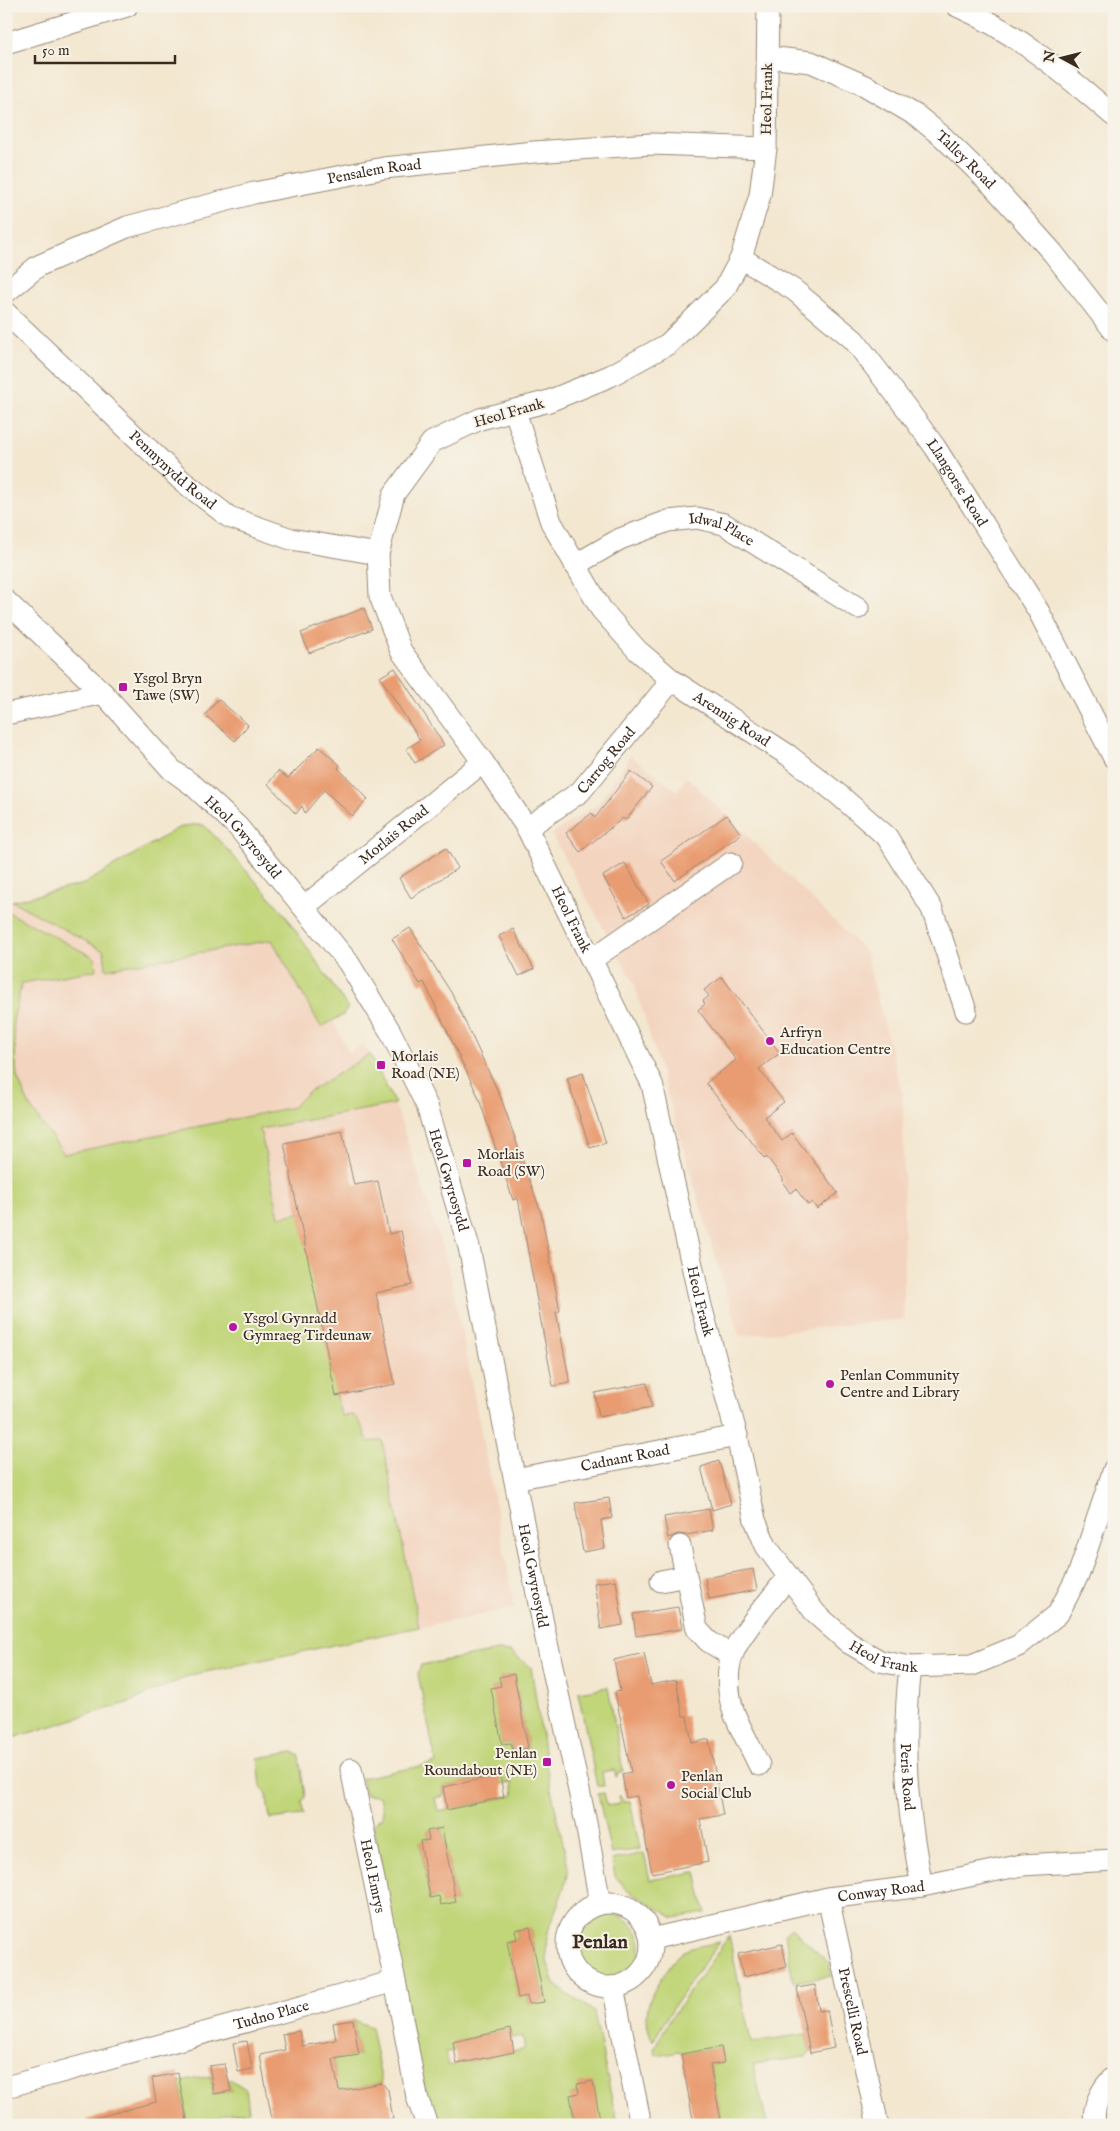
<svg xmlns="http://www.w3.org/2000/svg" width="1120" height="2131" viewBox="0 0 1120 2131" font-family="'IM FELL English',serif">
<rect width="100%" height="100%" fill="#f7f3e8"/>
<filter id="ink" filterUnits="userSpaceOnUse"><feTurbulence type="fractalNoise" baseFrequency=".02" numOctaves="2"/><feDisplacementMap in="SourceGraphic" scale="10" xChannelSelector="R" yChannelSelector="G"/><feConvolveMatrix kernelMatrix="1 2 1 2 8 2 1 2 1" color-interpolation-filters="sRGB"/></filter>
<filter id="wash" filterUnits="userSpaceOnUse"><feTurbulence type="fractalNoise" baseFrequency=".0096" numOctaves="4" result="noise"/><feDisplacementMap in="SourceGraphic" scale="20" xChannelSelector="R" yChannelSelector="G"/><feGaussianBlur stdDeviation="1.12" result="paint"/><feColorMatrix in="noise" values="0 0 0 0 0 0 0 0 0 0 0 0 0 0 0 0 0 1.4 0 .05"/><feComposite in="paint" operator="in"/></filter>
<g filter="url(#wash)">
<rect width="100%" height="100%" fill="#f3e7d0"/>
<path fill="#f3d4bf" d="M631 756 677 791 687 777 865 951 903 1096 904 1319 739 1336 635 985 551 834 598 804Z
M191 825H204L227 849 283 912 348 1008 343 1015 333 1020 349 1053 364 1043 395 1104 450 1272 515 1608 191 1675 130 1702 6 1740V902L84 884 178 828Z"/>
<path fill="#c1d579" stroke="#7e804c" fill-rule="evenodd" d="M191 825H204L227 849 283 912 348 1008 343 1015 321 1027 272 940 106 969 104 951 12 901 84 884 178 828Z
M6 911 95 958 96 970 22 983 13 1020 17 1077 30 1107 64 1154 293 1107 307 1093 370 1054 395 1104 260 1129 279 1217 299 1213 341 1416 353 1415C362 1422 364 1432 368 1442L382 1440 419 1627 191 1675 130 1702 6 1740Z
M497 1651 511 1652 531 1667 547 1770 568 1867C565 1904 537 1930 549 1968 550 1973 551 1979 554 1982 566 1996 581 2001 594 2012L617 2125H601L579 2093 570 2095 575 2125H437L429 2104 413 2041 373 1824 382 1817 383 1809 380 1797 365 1794 361 1778 436 1763 418 1674 421 1665ZM514 1675 528 1748 513 1751 511 1743 502 1744 492 1688 501 1686 500 1677ZM499 1775 501 1784 512 1782 514 1795 438 1812 435 1798 444 1796 443 1787ZM442 1828 456 1902 439 1896 430 1898 420 1842 429 1839 427 1831ZM530 1928 544 2001 529 2004 527 1996 518 1997 507 1941 517 1939 515 1930ZM510 2029 512 2038 522 2036 525 2049 448 2066 445 2053 455 2050 453 2042Z
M608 1687 623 1771 618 1773 616 1777 614 1770 602 1772 604 1786H597L578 1692Z
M293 1752 299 1756 305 1797 302 1802 303 1815 270 1819 266 1792 261 1787 258 1758Z
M604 1793 607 1806 620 1803 619 1795 624 1801H630L640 1849 611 1854 598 1794Z
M644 1853 650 1880 696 1872 705 1913 674 1918 628 1891 615 1876 612 1860Z
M576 1946a32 32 0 1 1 64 0a32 32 0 1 1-64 0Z
M791 1928 830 1964 831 1976 793 1982 785 1934Z
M729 1936 751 2042 806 2034 810 2053 806 2057 753 2064 767 2125H722L710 2065 723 2063 721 2047 681 2054 679 2051 656 2055 654 2048 671 2018Z
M720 1942C695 1974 672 2006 653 2042 640 2013 650 1994 667 1970 671 1964 676 1956 682 1952 693 1946 708 1945 720 1942Z
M353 2020 371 2027 382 2083 314 2096 336 2076 333 2059 359 2055Z
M210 2076 214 2094 231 2091 228 2078 246 2089 249 2111 244 2113 226 2114 207 2121 208 2125H188L180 2082Z
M1114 2095V2125L1105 2124V2109Z"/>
<g id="blocks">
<path fill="#e99c71" d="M364 608 372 629 309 653 301 633Z
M395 668 444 745 415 763 406 749 420 740 380 677Z
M218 699 248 725 235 741 205 715Z
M319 747 340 765 338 768 368 799 352 816 324 790 305 813 302 806 296 814 268 784 278 771 288 778Z
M631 771 652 787 626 820 623 818 580 852 566 833 592 813 595 818Z
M727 815 741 834 675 881 661 861Z
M446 848 458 868 411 898 399 878Z
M625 863 649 904 626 917 603 876Z
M410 928 452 994 501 1098 541 1213 560 1311 556 1312 570 1383 553 1386 518 1198 513 1200 478 1096 424 982 420 984 392 939Z
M513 929 534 969 519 976 499 936Z
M722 977 780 1053 759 1069 784 1102 764 1117 782 1141 792 1133 838 1193 817 1209 812 1202 808 1205 796 1189 790 1193 782 1181 784 1180 767 1157 765 1159 706 1083 736 1060 698 1010 705 1004 703 1001 709 996 704 990Z
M583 1073 606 1143 590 1148 567 1078Z
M342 1131 354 1185 378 1181 389 1234 401 1231 412 1285 376 1293 395 1384 336 1396 284 1143Z
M647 1383 652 1407 599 1417 595 1393Z
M719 1461 731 1504 712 1510 701 1467Z
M609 1498 612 1518 601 1520 605 1548 583 1552 575 1503Z
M709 1509 713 1530 686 1535 678 1534 668 1538 664 1517Z
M753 1569 757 1590 709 1599 705 1578Z
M616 1580 623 1625 601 1629 594 1583Z
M678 1607 682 1629 636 1636 633 1614Z
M644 1653 651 1685 676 1680 683 1716H687L692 1743 709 1739 723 1815 700 1819 708 1862 652 1873 637 1796 626 1798 622 1774 631 1772 615 1692 620 1691 614 1660Z
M514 1674 528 1748 513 1751 511 1743 502 1744 491 1688 501 1686 499 1677Z
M500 1775 504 1797 447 1810 443 1787Z
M442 1828 456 1902 441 1905 439 1896 430 1898 420 1841 429 1840 427 1831Z
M530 1927 544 2002 529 2004 527 1996 518 1998 507 1941 517 1939 515 1930Z
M782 1944 787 1967 743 1977 738 1954Z
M815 1985 819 2011 827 2010 834 2048 810 2053 797 1988Z
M353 2020 359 2055 333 2059 339 2091 382 2083 388 2090 393 2119 368 2123V2125H273L260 2055 285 2050 282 2034 299 2031 302 2046 336 2040 333 2023Z
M510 2029 514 2052 457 2064 453 2042Z
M247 2041 252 2069 238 2072 233 2043Z
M721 2047 724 2063 710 2065 722 2125H694L681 2054Z
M225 2064 231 2091 214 2094 209 2066Z
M178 2073 188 2125H88L87 2120 156 2102 152 2078Z
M593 2081 601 2125H575L570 2095 579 2093 577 2084Z"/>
</g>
</g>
<g filter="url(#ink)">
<use href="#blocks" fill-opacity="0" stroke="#978877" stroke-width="1"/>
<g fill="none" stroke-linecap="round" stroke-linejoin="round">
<g stroke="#978877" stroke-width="23">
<g id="minor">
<path id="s1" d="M768 6 766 148 760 195 741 258 725 288 668 344 610 376 549 401 480 419 432 442 394 494 378 554 380 596 401 651 483 762 527 828 652 1084 701 1306 737 1436 755 1520 766 1546 816 1614 849 1643 880 1661 910 1667 972 1665 1018 1646 1058 1614 1079 1573 1114 1469"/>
<path d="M957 6C1016 32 1065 74 1114 116"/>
<path d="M6 43 127 6"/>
<path id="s2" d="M768 57 811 62 866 86 917 116 943 137 993 186 1053 253 1114 331"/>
<path id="s3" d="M741 258 794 290 854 340 907 409 935 447 1039 612 1114 758"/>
<path id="s4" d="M6 292 38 266 127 227 254 193 384 168 534 152 651 144 766 148"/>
<path id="s5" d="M6 313 181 480 229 517 291 539 378 554"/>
<path id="s6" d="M515 411 551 522 601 609 637 650 672 680 788 755 839 795 887 837 932 909 966 1011"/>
<path id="s7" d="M575 565 620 539 668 521 697 518 724 524 858 608"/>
<path id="s8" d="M6 601 103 693 172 770 194 786 238 827 348 962 390 1031 427 1106 469 1247 544 1629 586 1823 600 1903"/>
<path d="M6 714 103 693"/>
<path id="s9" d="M527 828 580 792 672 680"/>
<path id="s10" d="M304 907 483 762"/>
<path d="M591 960 731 863"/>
<path id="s11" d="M515 1479 737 1436"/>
<path d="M680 1546 697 1629 708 1641 732 1656"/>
<path d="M661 1581 686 1576"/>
<path id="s12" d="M910 1667C901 1744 907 1810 922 1886"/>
<path d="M759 1765C751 1748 741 1730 734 1713 728 1695 726 1673 732 1656 739 1634 773 1597 788 1577"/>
<path id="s13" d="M351 1769 395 1981"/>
<path id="s14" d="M828 1898 878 2125"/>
<circle cx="609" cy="1945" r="42"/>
<path id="s15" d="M651 1939 828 1898 922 1886 1022 1865 1114 1860"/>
<path d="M613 1987 641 2125"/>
<path id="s16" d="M6 2087 395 1981 417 2097 427 2125"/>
<path d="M1096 2125C1090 2110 1102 2087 1114 2077"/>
</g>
</g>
<use href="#minor" stroke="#fff" stroke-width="21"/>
</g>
</g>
<g fill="#b5179e" stroke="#f7f3e8" stroke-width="2">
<rect x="118" y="682" width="10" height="10" rx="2.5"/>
<circle cx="770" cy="1041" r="5"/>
<rect x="376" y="1060" width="10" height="10" rx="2.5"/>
<rect x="462" y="1158" width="10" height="10" rx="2.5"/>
<circle cx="233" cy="1327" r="5"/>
<circle cx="830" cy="1384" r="5"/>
<rect x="542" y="1757" width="10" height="10" rx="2.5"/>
<circle cx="671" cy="1785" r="5"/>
</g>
<g text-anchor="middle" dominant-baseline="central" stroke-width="4" stroke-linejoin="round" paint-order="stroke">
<g font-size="15" fill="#3b2a1e" stroke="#f7f3e8">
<text transform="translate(767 99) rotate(-89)">Heol Frank</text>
<text stroke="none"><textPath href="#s2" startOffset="228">Talley Road</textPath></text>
<text stroke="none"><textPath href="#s4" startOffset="392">Pensalem Road</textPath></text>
<text transform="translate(509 413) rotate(-16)">Heol Frank</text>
<text stroke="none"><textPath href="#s5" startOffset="229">Penmynydd Road</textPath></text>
<text stroke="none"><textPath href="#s3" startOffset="316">Llangorse Road</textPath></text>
<text stroke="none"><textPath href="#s7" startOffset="159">Idwal Place</textPath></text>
<text stroke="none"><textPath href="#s6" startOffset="389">Arennig Road</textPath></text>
<text stroke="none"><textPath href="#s9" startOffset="105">Carrog Road</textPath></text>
<text stroke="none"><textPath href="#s10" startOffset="115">Morlais Road</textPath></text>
<text stroke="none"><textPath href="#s8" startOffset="335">Heol Gwyrosydd</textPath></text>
<text stroke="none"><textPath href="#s1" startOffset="1172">Heol Frank</textPath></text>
<text stroke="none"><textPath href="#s8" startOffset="740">Heol Gwyrosydd</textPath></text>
<text stroke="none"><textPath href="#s1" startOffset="1578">Heol Frank</textPath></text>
<text stroke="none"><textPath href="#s11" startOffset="112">Cadnant Road</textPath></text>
<text stroke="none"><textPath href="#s8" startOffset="1145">Heol Gwyrosydd</textPath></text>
<text stroke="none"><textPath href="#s1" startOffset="1998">Heol Frank</textPath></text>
<text stroke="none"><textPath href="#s12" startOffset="110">Peris Road</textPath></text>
<text stroke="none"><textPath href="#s13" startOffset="109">Heol Emrys</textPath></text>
<text stroke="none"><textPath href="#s15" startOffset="235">Conway Road</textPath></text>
<text stroke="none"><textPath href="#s14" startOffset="116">Prescelli Road</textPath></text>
<text stroke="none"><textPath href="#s16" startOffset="275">Tudno Place</textPath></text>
</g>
<g font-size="15" fill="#3b2a1e" stroke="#f7f3e8" text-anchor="start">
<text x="133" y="678">Ysgol Bryn<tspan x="133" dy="17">Tawe (SW)</tspan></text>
<text x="780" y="1032">Arfryn<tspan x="780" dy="17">Education Centre</tspan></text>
<text x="391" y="1056">Morlais<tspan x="391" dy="17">Road (NE)</tspan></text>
<text x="477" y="1154">Morlais<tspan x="477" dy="17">Road (SW)</tspan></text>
<text x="243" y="1318">Ysgol Gynradd<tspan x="243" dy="17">Gymraeg Tirdeunaw</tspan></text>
<text x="840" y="1375">Penlan Community<tspan x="840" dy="17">Centre and Library</tspan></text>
<text x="537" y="1753" text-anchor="end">Penlan<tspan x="537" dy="17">Roundabout (NE)</tspan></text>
<text x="681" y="1776">Penlan<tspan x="681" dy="17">Social Club</tspan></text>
</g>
<g font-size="20" font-weight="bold" fill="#3b2a1e" stroke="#f7f3e8">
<text x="600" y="1942">Penlan</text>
</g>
</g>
<rect width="1120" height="2131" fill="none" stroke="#f7f3e8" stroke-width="25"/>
<g transform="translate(1062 58) rotate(277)" stroke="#f7f3e8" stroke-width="4" paint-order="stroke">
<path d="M0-4L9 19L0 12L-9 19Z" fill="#3b2a1e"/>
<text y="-8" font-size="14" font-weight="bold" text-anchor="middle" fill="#3b2a1e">N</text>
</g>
<path d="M35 55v8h140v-8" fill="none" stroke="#3b2a1e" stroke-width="2.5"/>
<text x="42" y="55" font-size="15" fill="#3b2a1e" stroke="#f7f3e8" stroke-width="4" paint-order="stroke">50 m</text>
</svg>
